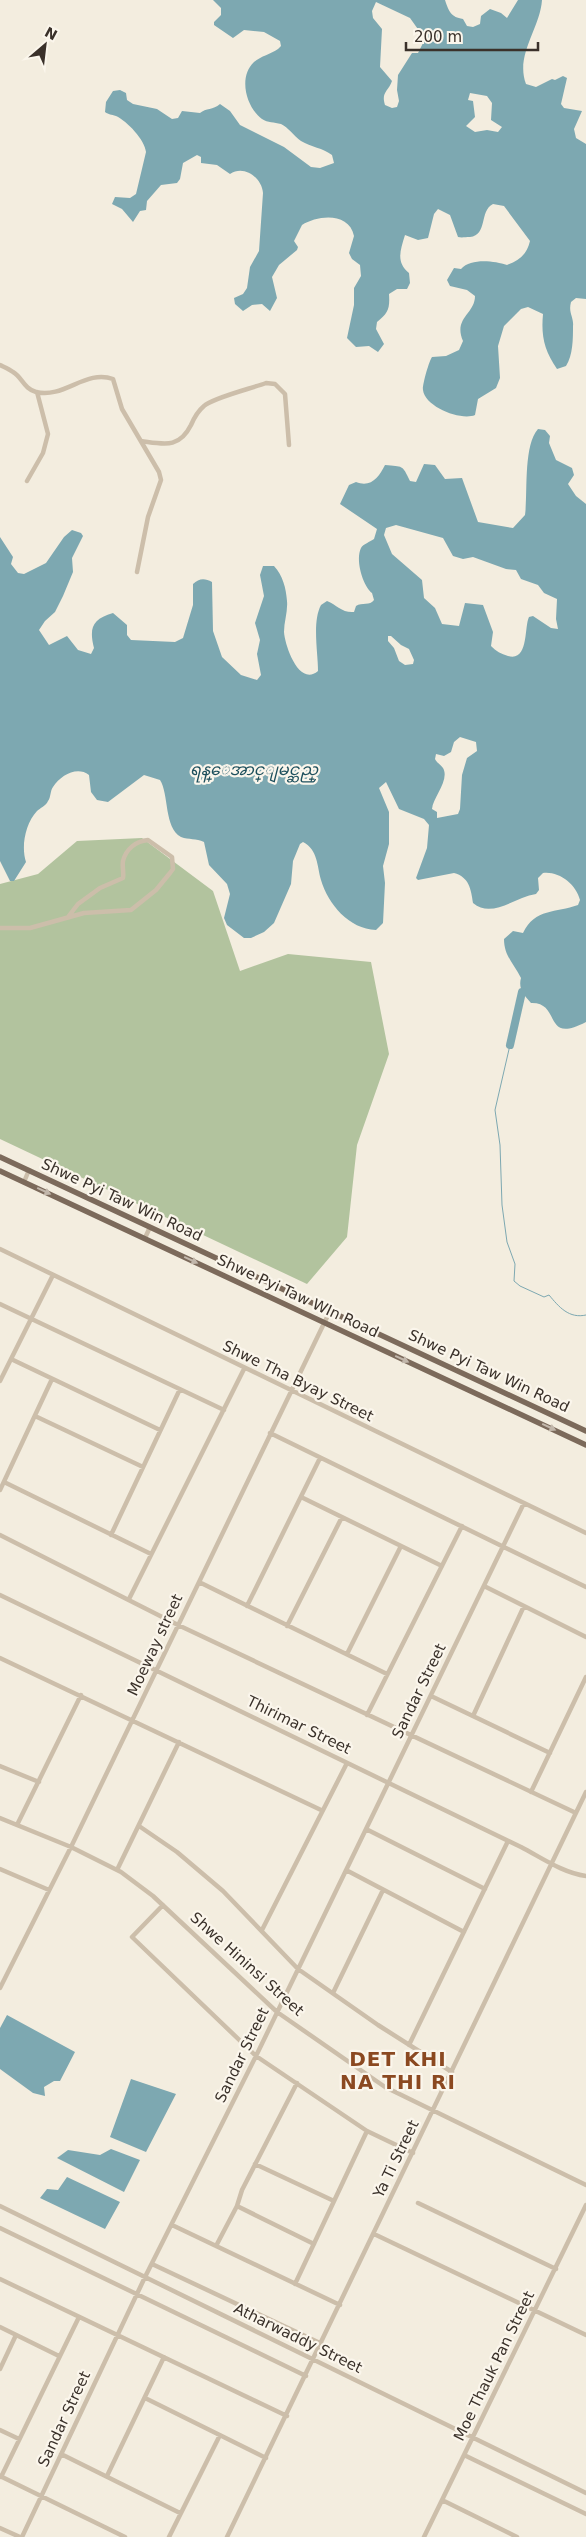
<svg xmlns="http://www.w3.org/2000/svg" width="586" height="2537" viewBox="0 0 586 2537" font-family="'DejaVu Sans','Noto Sans Myanmar',sans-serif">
<rect width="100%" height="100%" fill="#f3eddf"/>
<path fill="#b2c39e" d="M142 838 213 891 240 971 288 954 371 962 389 1054 357 1145 347 1237 307 1284 0 1139V884L38 874 77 841Z"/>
<path fill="#7da8b1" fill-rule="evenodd" d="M213 0H445C449 12 451 17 463 19L467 26 473 27 480 24 481 16 490 9 501 13 507 18 518 0H542C540 29 515 55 526 84L536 87 552 79 555 80 563 76 567 78 561 104 564 108 582 111 574 129 576 138 586 144V299L576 298 571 302C568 313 574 317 573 326 573 339 573 355 566 366L557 369C544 350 541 336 543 314L528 307 521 309 504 326 498 346 500 378 496 388 478 399 475 415C461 421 425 407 423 390 422 386 429 361 432 357L446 356 459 350 463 341C453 318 475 314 475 296L467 290 450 286 447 280 454 268 461 269C471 258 494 261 507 265 520 260 527 254 530 241L504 206 493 204C479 211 488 235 470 237 465 237 462 238 458 237L450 215 438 209 434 214 428 238 418 240 405 235C400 251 396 262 409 273L410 283 407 289H397L389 294C390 309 388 313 377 322L376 329 384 344 378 352 369 346 356 347 347 338 354 305V288L361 276 360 265 352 259 349 253 354 236C349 212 318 215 302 225L294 241 298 247 297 250 279 265 272 277 277 298 270 311 262 304 252 305 243 311 235 304 234 298 243 294 247 288 250 267 259 251 263 193C262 178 244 164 230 174L217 165 201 163V157L197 155 183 163 180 179 177 183 161 185 147 201 146 210 140 211 133 222 122 209 112 204 115 197 130 198 136 194 146 152C145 140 127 121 116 116 111 114 109 115 105 112L106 102 113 91 120 90 126 93 127 100 133 104 157 109 172 119 178 118 182 111 200 113C206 108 213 110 220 104L230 111 240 125 284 147 311 167 320 168 334 163 332 155C323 148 311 147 301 141 294 136 288 127 281 124 274 122 268 123 262 119 246 107 238 77 254 62 261 56 271 54 278 49L281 46 280 41 264 32 244 30 233 38 214 25V22L221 15V8ZM376 2 410 18 425 39 418 53H412L398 75 397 90 399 101 397 107 392 108 385 105C381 92 388 92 392 81L380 67 382 29 373 18 372 11ZM470 93 487 96 492 103 491 120 502 127 498 132 487 130 475 132 466 126 475 117 473 101 468 100Z
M538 429 545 430 550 436 549 443 556 460 572 468 574 475 568 484 576 496 586 504V1022C542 1045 562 1002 531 1003 524 995 518 989 521 978 514 964 504 956 504 939L513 931 523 933C535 908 556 913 578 905L580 900C576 884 559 871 543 873L538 878 539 890 536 894C515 897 492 919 473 903 471 889 469 877 454 873L418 880 416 878 427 848 429 825 424 819 399 809 386 782 379 788 389 812V844L383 866 385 883 383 923 376 930C349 929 328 904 321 880 317 866 318 850 303 842L300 844 293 861 291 884 274 923 264 932 251 938H244L227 925 224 918 230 894 227 884 209 865 204 842C196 838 189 840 181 837 164 828 169 794 160 780L144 775 108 802 97 800 91 792 89 775C77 766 61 775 53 787 50 791 51 797 48 801 46 806 40 808 37 811 25 824 21 847 26 862L14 881H10L0 861V537L13 557 11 564 18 573 24 574 46 563 64 537 72 530 81 533 83 536 72 558 73 572 63 596 55 612 45 621 39 630 49 645 67 636 78 650 91 654 94 648C89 628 92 619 113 613L127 625V635L131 640 175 642 183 638 193 605V584C199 578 205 578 212 582L213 631 222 657 241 675 257 680 261 675 257 654 260 640 255 623 264 596 260 575 263 566H274C283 576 286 588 287 601 288 611 284 622 284 632 285 646 299 687 318 671 318 652 312 622 321 605L327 601C337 605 342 613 354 612L356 606C362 602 370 606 374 600L372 593C363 586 355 560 361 548 363 544 370 542 374 539L377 529 340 504 349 485 356 482C371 488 379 477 385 465 403 467 402 464 410 481L416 482 424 464 435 465 445 479 462 478 478 522 513 528 525 515C528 493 523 446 538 429ZM396 525 443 538 453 556 463 559 473 557 506 569 516 570 521 579 538 585 544 593 557 599 556 619 558 629 551 628 533 616 529 617C524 627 529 662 508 656 501 654 496 651 491 646L493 632 483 605 465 603 459 626 442 624 435 608 424 598 422 580 392 554 384 535 386 528ZM388 636H391L401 645 409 649 414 660 413 664 405 665 399 661 394 648 388 641ZM460 737 476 742 477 751 467 758 462 775 460 809 458 814 437 818V812L432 809C433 797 450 780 443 768 441 765 437 763 435 759L436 754 444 756 451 752 454 742Z
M7 2015 75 2052 60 2081H54L44 2087 45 2096 33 2093 0 2069V2028Z
M131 2079 176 2094 146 2152 110 2137Z
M111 2149 140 2160 124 2192 57 2158 68 2150 100 2155Z
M67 2177 120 2202 105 2229 40 2198 47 2189 58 2190Z"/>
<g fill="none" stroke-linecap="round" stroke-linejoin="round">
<path stroke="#7da8b1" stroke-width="1" d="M510 1045 495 1110 500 1145 502 1205 507 1242 515 1264 514 1281 520 1286 544 1297 549 1295C559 1307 569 1319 586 1315"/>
<path stroke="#7da8b1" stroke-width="8" d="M510 1045 522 992"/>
<path stroke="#ccbeaa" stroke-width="4.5" d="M0 365C4 367 9 369 13 372 22 377 24 389 36 392 64 399 86 369 113 379L122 409 159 472 161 480 148 517 137 572
M141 441C164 444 179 449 191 425 194 418 198 411 204 406 212 398 253 388 266 383L275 384 285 394 289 445
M27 481 43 453 48 434 37 392
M0 928H30L84 913 131 910 156 890 170 873 173 869 172 857 148 840C136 841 126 849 123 861 122 867 124 872 123 878L100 888 78 904 68 917
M24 1182 29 1170
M145 1238 150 1227
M0 1249 586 1533
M0 1304 224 1410
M11 1359 160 1430
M0 1381 53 1275
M35 1416 143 1467
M270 1433 586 1587
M4 1482 151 1554
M0 1490 52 1379
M301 1497 442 1566
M0 1535 178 1625 576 1813
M111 1535 180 1389
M199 1582 387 1674
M484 1586 586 1637
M0 1595 521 1847C542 1858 563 1873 586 1876
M129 1599 244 1369
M247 1606 320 1458
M287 1626 342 1517
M347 1654 401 1546
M0 1658 321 1810
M431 1696 550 1753
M367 1715 462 1526
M473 1716 524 1606
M0 1766 39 1782
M531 1792 586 1677
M0 1818 71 1847 121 1872 153 1896 277 2012 385 2087 586 2185
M17 1825 81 1695
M139 1826 177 1852 223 1891 298 1969 378 2025 452 2072
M366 1829 485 1889
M0 1869 49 1890
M117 1870 179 1742
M346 1870 464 1932
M163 1905 132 1937 256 2056 367 2131 413 2153
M262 1930 347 1763
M0 1988 71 1847 330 1311
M333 1993 383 1890
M409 2045 508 1841
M255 2164 334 2201
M418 2203 556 2269
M0 2206 586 2493
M237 2206 242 2190 297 2083
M172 2225 340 2305
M0 2228 306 2376
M374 2234 586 2335
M216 2246 237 2206 314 2244
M152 2264 322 2344
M0 2279 287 2416
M295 2284 367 2131
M0 2327 59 2356
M0 2369 16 2335
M145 2398 266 2458
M0 2430 19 2439
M61 2454 180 2513
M464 2455 586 2514
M0 2476 125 2537
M107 2476 164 2357
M1 2477 79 2317
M442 2500 517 2537
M0 2528 20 2537
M22 2537 145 2277 256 2056 524 1503
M169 2537 220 2435
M227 2537 586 1792
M424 2537 586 2205"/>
<path stroke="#7c6a5b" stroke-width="5.5" d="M0 1157 586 1431
M0 1171 586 1445"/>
</g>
<defs><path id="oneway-solid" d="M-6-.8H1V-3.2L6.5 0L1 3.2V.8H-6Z" transform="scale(1.25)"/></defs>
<g fill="#c2b7ab">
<use href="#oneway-solid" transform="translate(44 1191) rotate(25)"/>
<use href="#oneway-solid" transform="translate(191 1260) rotate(25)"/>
<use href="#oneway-solid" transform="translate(402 1359) rotate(25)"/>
<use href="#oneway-solid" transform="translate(549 1427) rotate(25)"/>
</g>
<g text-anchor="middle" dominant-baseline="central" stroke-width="4.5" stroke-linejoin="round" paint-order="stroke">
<g font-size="15" fill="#3a312a" stroke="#fbf6ec">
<text transform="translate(122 1200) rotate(25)">Shwe Pyi Taw Win Road</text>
<text transform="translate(298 1296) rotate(25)">Shwe Pyi Taw WIn Road</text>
<text transform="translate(489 1371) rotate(25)">Shwe Pyi Taw Win Road</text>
<text transform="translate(298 1381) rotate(26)">Shwe Tha Byay Street</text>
<text transform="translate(155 1645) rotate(-65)">Moeway street</text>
<text transform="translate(419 1691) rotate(-64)">Sandar Street</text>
<text transform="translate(299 1725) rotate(26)">Thirimar Street</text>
<text transform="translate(247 1964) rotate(42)">Shwe Hininsi Street</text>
<text transform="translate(242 2055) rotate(-64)">Sandar Street</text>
<text transform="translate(396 2159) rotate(-64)">Ya Ti Street</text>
<text transform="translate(298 2338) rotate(26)">Atharwaddy Street</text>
<text transform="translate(494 2366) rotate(-64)">Moe Thauk Pan Street</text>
<text transform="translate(64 2419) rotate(-65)">Sandar Street</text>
</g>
<g font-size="16" font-style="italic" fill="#1e505d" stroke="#fbf6ec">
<text x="254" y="769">ရန္ေအာင္ျမင္ဆည္</text>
</g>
<g font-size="20" font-weight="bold" letter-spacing="1" fill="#8b4921" stroke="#fbf6ec">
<text x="398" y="2059">DET KHI<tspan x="398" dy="23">NA THI RI</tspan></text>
</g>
</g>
<g transform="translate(45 45) rotate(28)" stroke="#fbf6ec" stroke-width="4" paint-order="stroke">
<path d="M0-4L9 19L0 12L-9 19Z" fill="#3a312a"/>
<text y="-8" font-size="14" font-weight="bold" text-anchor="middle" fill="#3a312a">N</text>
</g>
<path d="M406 42v8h132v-8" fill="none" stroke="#3a312a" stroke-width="2.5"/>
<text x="414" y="42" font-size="15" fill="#3a312a" stroke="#fbf6ec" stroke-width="4" paint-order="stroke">200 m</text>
</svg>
